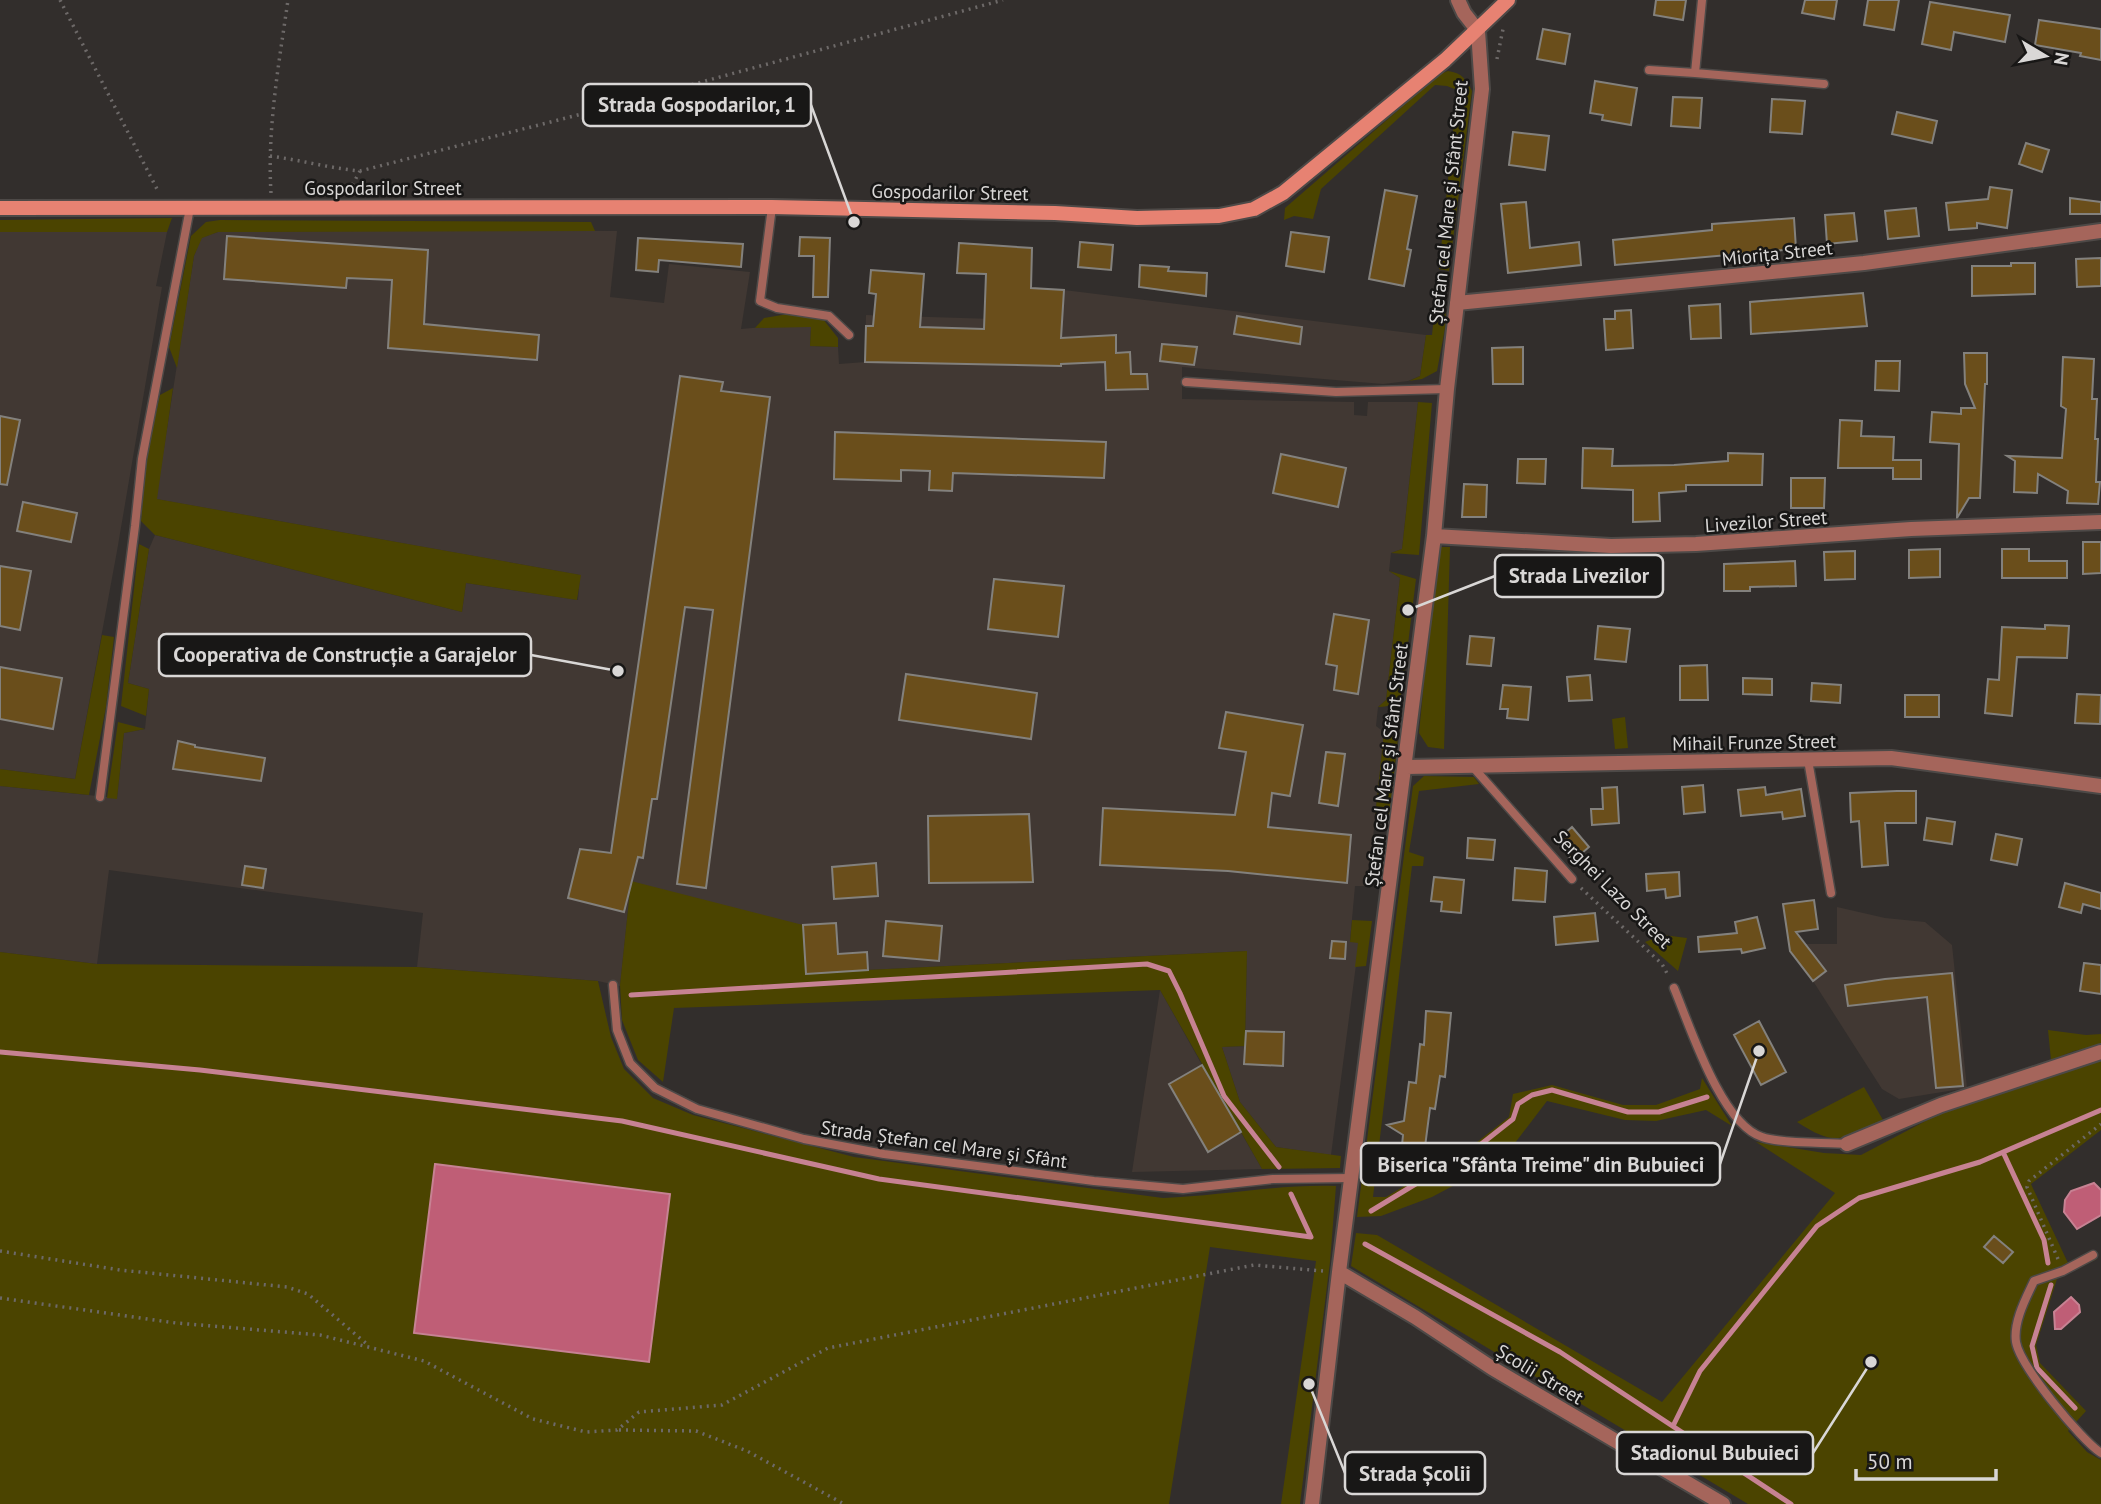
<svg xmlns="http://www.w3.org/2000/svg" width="2101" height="1504" viewBox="0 0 2101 1504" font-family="'PT Sans',sans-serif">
<rect width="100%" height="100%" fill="#322e2c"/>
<path fill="#413833" d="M440 230 617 231 610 297 664 303 669 264 750 272 741 329 776 326 811 327 810 346 838 347 839 364 865 362 866 315 1062 321 1064 290 1426 335 1420 376 1408 381 1383 384 1182 367V399L1354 402V415L1367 416 1368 402H1418L1402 549 1391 553 1389 571 1400 578 1386 700 1378 707 1376 726 1384 732 1368 886H1355L1350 941 1359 942 1331 1155 1276 1147 1240 1102 1222 1047 1245 1046 1247 951 868 970 631 882 620 986 598 981 417 967 423 913 109 870 97 964 0 952V786L117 798 124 733 145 729 149 689 128 683 149 549 155 535 462 612 466 583 578 600 580 575 156 499 194 256 201 238 218 232Z
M0 232H167L156 286 162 287 117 551 75 779 0 769Z
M1837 907 1885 918 1925 922 1952 945 1967 1088 1899 1099 1882 1089 1813 981 1792 954 1805 944H1837Z
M1160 990 1202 1065 1262 1169 1132 1172Z"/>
<path fill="#4b4400" d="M1448 71C1462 73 1466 79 1472 91L1449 271 1439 269 1457 90 1447 86 1435 85 1321 189 1313 219 1294 216 1284 220 1285 208 1440 74Z
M172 218 167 232H0V220Z
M220 220 591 222 595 231 218 232 202 238 194 256 177 368 169 347 191 236 206 222Z
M1437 287 1445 295 1446 323 1437 371 1422 379 1409 381 1420 376 1426 335H1432Z
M788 314 823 319 838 338V347L810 346 811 327 755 328 764 318Z
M173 388 157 499 581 575 577 600 466 583 462 612 155 535 141 521 146 458 160 395Z
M1418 402 1432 403 1419 555 1391 553 1402 549Z
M139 544 149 549 128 683 149 689 146 716 121 706Z
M1437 547H1450L1444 749 1428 747 1419 733Z
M1389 571 1416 579 1402 693C1395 703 1391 707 1378 707L1386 700 1400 578Z
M102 635 114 637 106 707 89 795 0 786V769L75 779Z
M1625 717 1628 748 1615 749 1612 719Z
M118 722 145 729 124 733 117 799 107 798Z
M1384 732 1398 738 1389 819 1375 817Z
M1424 776 1474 777 1479 784 1419 791 1409 852 1424 857 1423 866H1412L1373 1197H1386L1477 1142 1509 1117 1513 1094 1552 1085 1623 1105H1656L1700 1089 1702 1078 1732 1126 1706 1110 1656 1121 1625 1120 1547 1101 1502 1160 1432 1197 1381 1216 1357 1217 1413 786Z
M631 881 803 925 806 973 1247 951 1245 1046 1222 1047 1240 1102 1276 1147 1341 1156 1340 1168 1262 1169 1160 990 674 1008 663 1082 638 1060 622 1020 620 985Z
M1352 920 1372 921 1366 966 1355 967 1358 943 1350 942Z
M1663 935 1687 938 1678 971 1645 942Z
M0 952 97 964 417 967 598 981 611 1037 624 1069 653 1098 693 1115 854 1157 1163 1198C1221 1196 1278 1184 1336 1186L1330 1262 1300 1504H1281L1316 1261 1210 1247 1169 1504H0Z
M2048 1030 2086 1035 2101 1034V1045L2074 1051 2051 1060Z
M2101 1061V1130L2031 1184 2068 1263 2092 1250 2097 1259 2057 1279 2036 1345 2040 1363 2086 1411 2068 1431 2087 1452 2101 1460V1504H1748L1351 1266 1356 1233 1377 1235 1662 1402 1835 1193 1756 1142 1824 1153 1861 1155 1935 1116Z
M1864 1087 1883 1120C1842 1139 1837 1148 1797 1122Z"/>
<path fill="#bf5e76" stroke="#c78293" stroke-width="2" d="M435 1164 670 1194 649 1362 414 1333Z
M2094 1183 2101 1190V1215L2077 1229 2064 1212 2065 1200 2071 1191Z
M2071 1297 2079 1305 2080 1312 2061 1329H2055L2054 1312Z"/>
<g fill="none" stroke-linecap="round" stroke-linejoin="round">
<path stroke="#c78293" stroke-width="5" d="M631 995 1147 964 1169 971 1180 993 1224 1096 1279 1167
M0 1052 200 1070 622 1121 879 1179 1311 1237
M2003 1152 2044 1240 2048 1263
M1291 1194 1311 1237
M1371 1211 1480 1145 1513 1119 1518 1104 1532 1095 1552 1090 1628 1112H1659L1707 1097
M1365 1244 1560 1352 1791 1504
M2051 1285 2032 1346 2037 1368 2075 1408
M1673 1426 1700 1371 1817 1226 1859 1198 1980 1162 2101 1110"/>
</g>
<path fill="#6a4e1b" stroke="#83817d" stroke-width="2" d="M1656 0H1686L1683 20 1654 15Z
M1805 0H1837L1834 19 1802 13Z
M1868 0H1899L1894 30 1864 25Z
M1930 2 2010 15 2005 42 1954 32 1951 50 1922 44Z
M2039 20 2101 29V60L2080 56 2081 53 2035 45Z
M1543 29 1570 34 1565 64 1537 59Z
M1595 81 1637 88 1631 125 1602 120 1603 115 1590 113Z
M1673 97 1702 98 1700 128 1671 126Z
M1772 99 1805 101 1802 134 1770 132Z
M1897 112 1937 121 1932 143 1892 134Z
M1513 132 1549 136 1545 170 1509 165Z
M2026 143 2049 150 2042 172 2019 164Z
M1990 187 2012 190 2007 228 1977 223V228L1949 230 1946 203 1988 199Z
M1385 190 1417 196 1407 249 1411 250 1404 286 1369 279Z
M2070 198 2101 202V214H2070Z
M1526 202 1530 248 1579 242 1581 265 1508 273 1501 204Z
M1916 208 1919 236 1888 239 1885 211Z
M1854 213 1857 241 1827 244 1825 215Z
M1794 218 1796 249 1615 265 1613 240 1712 230V224Z
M1291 232 1329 237 1324 272 1286 266Z
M227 236 428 250 424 324 539 335 537 360 388 348 392 280 347 278 346 288 224 279Z
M800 237 830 238 828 297H813L814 256H799Z
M638 238 743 244 741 267 659 260 658 272 636 270Z
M1080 242 1113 245 1111 270 1078 267Z
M959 243 1032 248 1031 288 1064 290 1061 338 1116 335V353L1130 352 1131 374H1147L1148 389 1106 390 1105 362 1061 364V366L865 362 866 326H873L876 294 869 293 871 270 924 274 920 327 984 329 986 274 957 273Z
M2101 258V286L2077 287 2076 259Z
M2011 263H2035V294L1972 296V266H2011Z
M1140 265 1169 267 1168 271 1207 273 1206 296 1139 287Z
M1863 293 1867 326 1751 334 1750 302Z
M1720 304 1721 338 1691 339 1689 306Z
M1631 310 1633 348 1606 350 1604 319H1615V311Z
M1237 316 1302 327 1300 344 1234 334Z
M1162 344 1197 347 1194 365 1160 361Z
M1523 347V384H1493L1492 348Z
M1964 353H1987V384H1985L1980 498H1969L1957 518 1959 444 1930 442 1932 412 1961 414V408H1975L1965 384Z
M2063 357 2094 359 2092 399H2097L2095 439H2098L2096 482H2100L2098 504 2067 503 2068 491 2038 474 2037 493 2014 492 2015 461 2007 456 2062 458 2066 409 2061 406Z
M1876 361H1900L1899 391 1875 390Z
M680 376 723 382 721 391 770 397 706 888 677 884 713 610 685 607 657 799H652L643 858 638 857 624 912 568 898 580 849 611 853Z
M0 416 20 420 7 485 0 484Z
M1840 420 1862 421 1861 436 1894 437 1893 460H1921V479H1893V468H1838Z
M835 432 1106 442 1104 478 953 473 952 491 929 490 930 471 901 470V481L834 479Z
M1583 448 1613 449 1612 466 1674 465 1728 461V453L1763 454 1762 485H1686V491L1659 493 1660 521 1633 522V490L1582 488Z
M1281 454 1346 468 1338 507 1273 493Z
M1518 459H1546L1545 484 1517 483Z
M1791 478H1825L1824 508H1791Z
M1464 484 1487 485 1486 517H1462Z
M23 502 77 513 71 542 17 531Z
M2083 542H2101V573L2083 574Z
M1940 549V577L1909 578V550Z
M2002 549H2029V561H2067V578H2002Z
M1855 551V579L1825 580 1824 552Z
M1795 561 1796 586 1750 587V591H1724V564Z
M0 566 31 571 20 630 0 626Z
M994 579 1064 586 1058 637 988 629Z
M1334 614 1369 620 1358 694 1334 690 1337 666 1326 664Z
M2045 625 2069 626 2067 658 2017 657 2012 716 1985 713 1988 679 1999 680 2002 627 2045 629Z
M1598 626 1630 629 1626 662 1595 659Z
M1470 636 1494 638 1491 666 1467 664Z
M1707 665 1708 700H1680V666Z
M0 667 62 678 53 729 0 719Z
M906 674 1037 693 1031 739 899 720Z
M1590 675 1592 700 1569 701 1567 677Z
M1743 678 1772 679V695L1743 694Z
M1812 683 1841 685 1840 703 1811 701Z
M1503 685 1531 687 1528 720 1507 718 1508 709H1500Z
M2077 694 2101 695 2100 724 2075 723Z
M1905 695H1939V717H1905Z
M1226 712 1303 725 1290 796 1272 793 1268 827 1351 835 1347 883 1228 871 1100 865 1103 808 1235 815 1246 752 1219 748Z
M178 741 195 745V747L265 758 261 781 173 769Z
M1326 752 1345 754 1338 806 1319 803Z
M1703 785 1705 812 1684 814 1682 787Z
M1617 787 1619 823 1592 825 1591 809H1603L1602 788Z
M1765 787 1766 795 1801 789 1805 816 1783 819 1782 812 1741 816 1738 790Z
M1897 791H1916V823H1885L1888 865 1862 867 1859 821 1851 822 1850 793Z
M1029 814 1033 882 929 883 928 816Z
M1927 818 1955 822 1952 844 1924 840Z
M1572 827 1589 847 1573 861 1556 841Z
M1996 834 2022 839 2017 865 1991 860Z
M1468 838 1495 840 1493 860 1467 858Z
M876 863 878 896 834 899 832 867Z
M245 866 266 869 263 888 242 885Z
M1515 868 1547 871 1545 902 1513 900Z
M1679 872 1680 896 1666 898 1665 889 1647 891 1646 874Z
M1434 877 1464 880 1461 913 1441 911 1442 902 1431 901Z
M2065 883 2101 893V909L2083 904 2081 913 2059 907Z
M1814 900 1818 929 1796 932 1826 971 1813 981 1790 951 1783 904Z
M1595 913 1598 941 1556 945 1554 917Z
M1757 917 1765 948 1742 953 1741 949 1699 952 1698 937 1737 933 1735 922Z
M886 921 942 926 939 961 883 956Z
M836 923 838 954 867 952 868 970 806 974 803 925Z
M1332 941 1346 942 1345 959 1330 958Z
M2084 963 2101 965V994L2080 991Z
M1952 973 1963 1086 1936 1088 1927 997 1848 1006 1845 985 1885 979Z
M1426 1011 1451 1013 1445 1077 1440 1076 1435 1109 1430 1108 1425 1147 1402 1145 1403 1135 1387 1125 1404 1121 1409 1082 1416 1083 1420 1044 1424 1045Z
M1759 1021 1786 1072 1761 1085 1734 1035Z
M1246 1031 1284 1032 1283 1066 1244 1064Z
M1202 1065 1241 1132 1208 1152 1169 1084Z
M1994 1236 2013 1252 2003 1263 1984 1247Z"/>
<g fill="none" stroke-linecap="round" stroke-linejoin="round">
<g stroke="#4d4947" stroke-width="11">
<path id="lane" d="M1702 0 1695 73 1824 84
M1649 70 1695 73
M772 207 760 301 777 308 829 316 849 335
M1186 382 1336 392 1447 389
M1808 760 1831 893
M1473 767 1572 879
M100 797 135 526 142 459 190 208
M613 985 617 1030 630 1063 655 1088 697 1109 804 1139 884 1154 1094 1181 1183 1189 1273 1179 1351 1178
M1674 988C1690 1026 1721 1124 1762 1137 1781 1144 1826 1142 1847 1144
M2093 1255 2063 1271 2034 1281C2026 1298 2013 1322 2016 1342 2020 1366 2081 1440 2101 1453"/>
</g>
<g stroke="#4d4947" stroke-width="18">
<path id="street" d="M1457 303 1864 263 2101 231
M1434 536 1611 546 1696 544 1911 529 2101 522
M1406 767 1891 758 2101 786
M1847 1144 1941 1105 2101 1052
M1339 1272 1415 1317 1492 1368 1723 1504
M1312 1504 1339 1272 1434 536 1447 389 1482 89 1478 31 1464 13 1458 0"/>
</g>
<g stroke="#4d4947" stroke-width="18">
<path id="secondary" d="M0 208 772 207 1055 213 1137 218 1219 216 1254 209 1283 193 1445 60 1508 0"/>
</g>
<path stroke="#6d6968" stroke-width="3.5" stroke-dasharray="2 5" stroke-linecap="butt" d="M60 0 158 191
M1497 59 1503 29
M270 156C300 160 329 168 360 171L628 102 1003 0
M349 191 360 171
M271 193C267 129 279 63 288 0
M1581 888 1662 964 1669 977
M0 1251 120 1270 287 1287 308 1294 368 1345
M2058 1259 2027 1187 2029 1181 2101 1124
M0 1298 176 1323 320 1335 424 1361 533 1419 586 1432 617 1430 639 1412 722 1405 828 1348 1254 1265 1323 1271
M619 1430 696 1431 747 1451 844 1504"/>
<use href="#lane" stroke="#a5655b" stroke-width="8"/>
<use href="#street" stroke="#a5655b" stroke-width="14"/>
<use href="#secondary" stroke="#e78272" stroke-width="14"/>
</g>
<g text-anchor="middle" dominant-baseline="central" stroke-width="5" stroke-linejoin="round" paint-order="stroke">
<g font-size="19" fill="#d9d7d6" stroke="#181716">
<text x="383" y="188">Gospodarilor Street</text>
<text transform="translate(950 192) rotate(1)">Gospodarilor Street</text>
<text transform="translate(1448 202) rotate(-84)">Ștefan cel Mare și Sfânt Street</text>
<text transform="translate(1777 253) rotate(-6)">Miorița Street</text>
<text transform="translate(1766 521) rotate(-4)">Livezilor Street</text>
<text transform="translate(1754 742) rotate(-1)">Mihail Frunze Street</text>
<text transform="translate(1386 765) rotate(-83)">Ștefan cel Mare și Sfânt Street</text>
<text transform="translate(1613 889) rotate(45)">Serghei Lazo Street</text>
<text transform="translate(944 1144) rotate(8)">Strada Ștefan cel Mare și Sfânt</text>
<text transform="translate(1540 1374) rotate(31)">Școlii Street</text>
</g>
</g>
<path fill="none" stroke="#d9d7d6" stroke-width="2.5" d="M854 222L811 105M1408 610L1495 576M618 671L531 655M1759 1051L1720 1164M1871 1362L1813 1453M1309 1384L1345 1473"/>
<g fill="#d9d7d6" stroke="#181716" stroke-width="2.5">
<circle cx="854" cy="222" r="7"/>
<circle cx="1408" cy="610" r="7"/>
<circle cx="618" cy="671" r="7"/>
<circle cx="1759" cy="1051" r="7"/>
<circle cx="1871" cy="1362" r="7"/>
<circle cx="1309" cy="1384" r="7"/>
</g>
<g fill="#181716" stroke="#d9d7d6" stroke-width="2.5">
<rect x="583" y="84" width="228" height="42" rx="7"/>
<rect x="1495" y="555" width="168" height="42" rx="7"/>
<rect x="159" y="634" width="372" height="42" rx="7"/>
<rect x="1361" y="1143" width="359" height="42" rx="7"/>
<rect x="1617" y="1432" width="196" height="42" rx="7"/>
<rect x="1345" y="1452" width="140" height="42" rx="7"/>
</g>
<g font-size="21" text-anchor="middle" font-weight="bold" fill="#d9d7d6">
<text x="697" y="112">Strada Gospodarilor, 1</text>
<text x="1579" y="583">Strada Livezilor</text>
<text x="345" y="662">Cooperativa de Construcție a Garajelor</text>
<text x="1541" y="1172">Biserica "Sfânta Treime" din Bubuieci</text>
<text x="1715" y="1460">Stadionul Bubuieci</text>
<text x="1415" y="1481">Strada Școlii</text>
</g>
<g transform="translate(2045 56) rotate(100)" stroke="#181716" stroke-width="5" paint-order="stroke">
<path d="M0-5L12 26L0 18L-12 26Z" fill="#d9d7d6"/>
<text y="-10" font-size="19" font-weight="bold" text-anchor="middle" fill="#d9d7d6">N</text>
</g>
<path d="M1856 1469v10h140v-10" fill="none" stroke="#d9d7d6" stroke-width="3.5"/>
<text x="1867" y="1469" font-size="21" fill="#d9d7d6" stroke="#181716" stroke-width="5" paint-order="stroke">50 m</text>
</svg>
